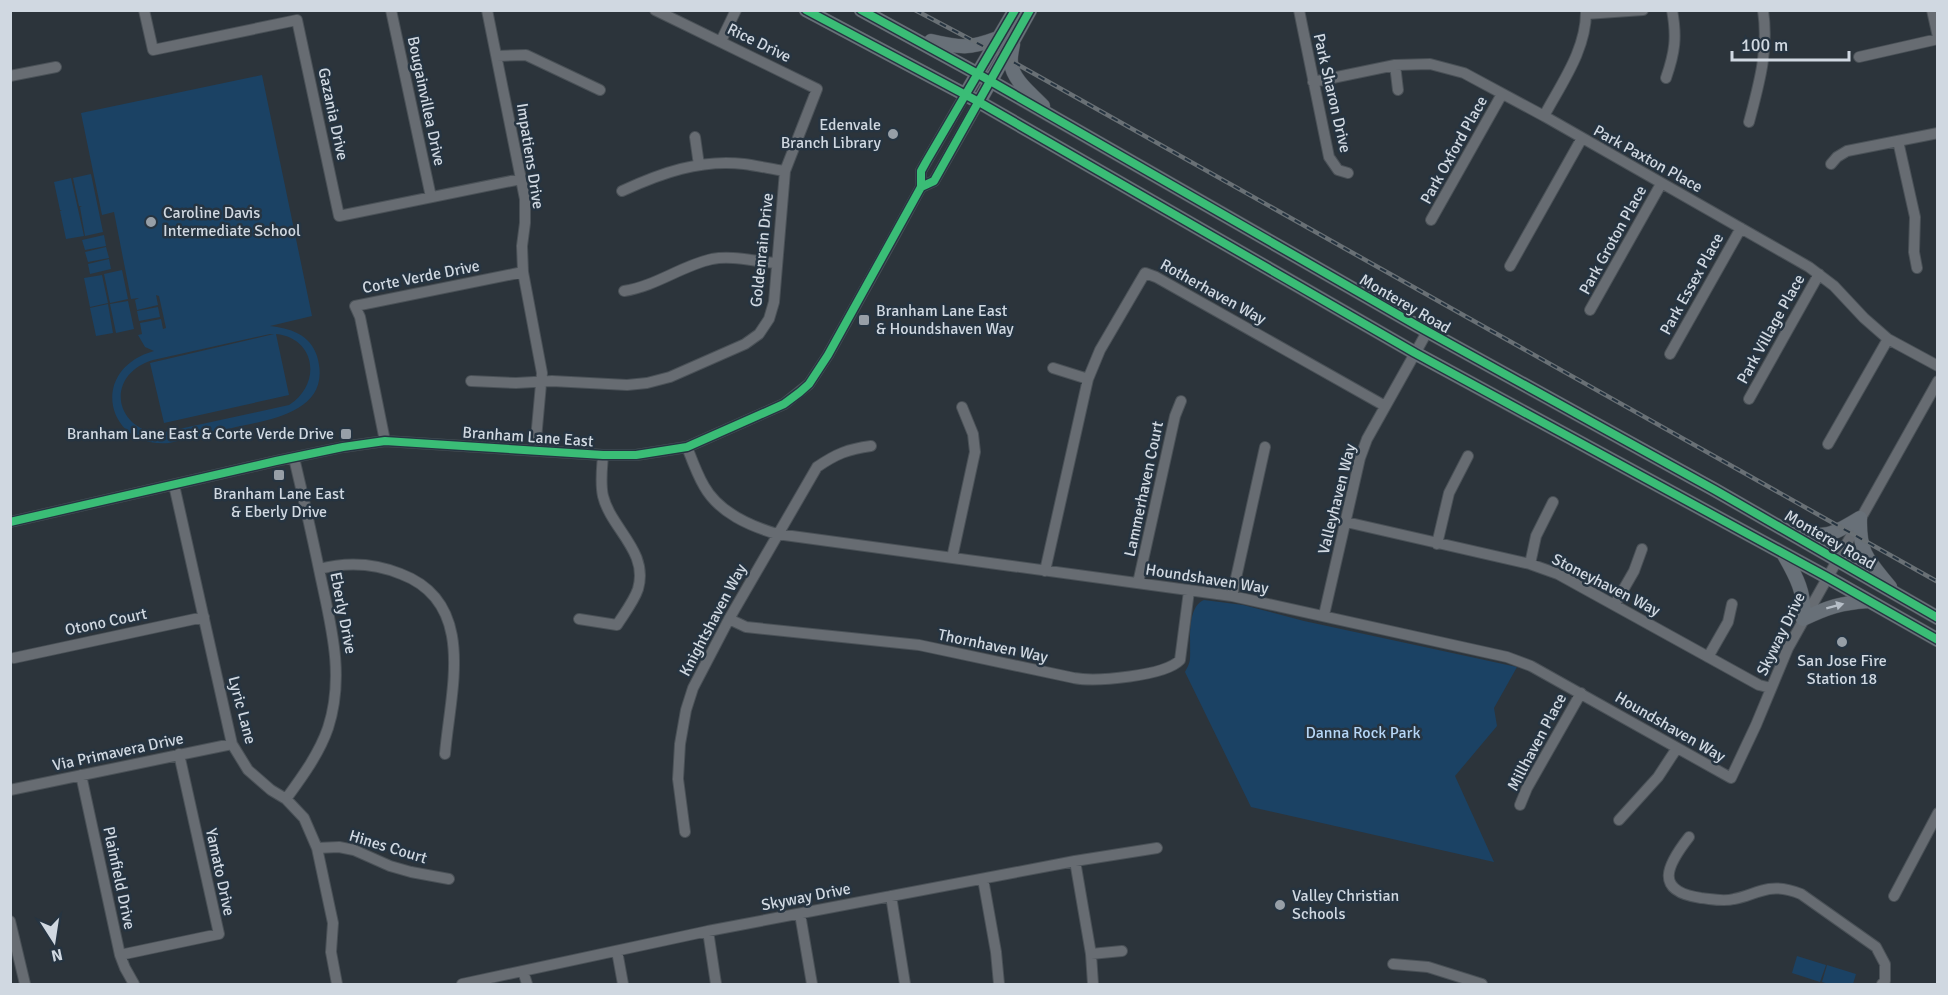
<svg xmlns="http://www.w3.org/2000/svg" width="1948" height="995" viewBox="0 0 1948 995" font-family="Signika,sans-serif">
<rect width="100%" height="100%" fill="#2c343b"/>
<path fill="#1b4264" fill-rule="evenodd" d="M262 75 312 316 270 326C289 328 310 334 317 356 333 410 274 419 236 427 214 433 191 438 169 443 107 449 87 370 154 351L145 347 138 335 142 334 140 323 161 319 163 329 166 328 159 296 156 295 158 305 137 310 135 300 139 298 131 299 114 212 102 215 81 113ZM270 334H274L150 363 164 423 289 395 276 334C316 338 322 384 289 405L156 434C110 423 109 373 153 360Z
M91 174 103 232 85 236 80 207 82 206H79L73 178Z
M71 178 84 236 66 239 60 211 62 210H60L54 182Z
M104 235 106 246 85 250 82 240Z
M106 247 109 258 88 262 85 252Z
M109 259 111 269 90 274 88 264Z
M122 270 128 299 110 303 104 274Z
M102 275 108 303 90 307 84 278Z
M128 301 134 329 116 333 110 304Z
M108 304 113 333 96 336 90 308Z
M158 307 160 317 139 321 137 311Z
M1204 600 1243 605 1304 621 1517 667 1494 708 1497 726 1455 776 1494 862 1251 807 1185 672C1187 668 1190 663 1190 658 1191 643 1186 607 1204 600Z
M1797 956 1826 965 1820 982 1792 973Z
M1827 965 1856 974 1853 984H1829L1822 982Z"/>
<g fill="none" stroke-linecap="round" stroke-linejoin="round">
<g stroke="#4a5157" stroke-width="12">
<path id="minor" d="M144 10 153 50 297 20 339 216 521 179
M391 10 431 197
M487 10 525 199V223L522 246 523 272 542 373 535 450
M1299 10 1329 157 1338 170 1348 173
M1932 10 1938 37
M1586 14 1643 10
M721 41 736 10
M497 56 526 55 600 90
M1859 57 1938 39
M1395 65 1398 90
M10 76 56 67
M1666 78C1675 52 1677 37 1672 10
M1313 82 1395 65 1430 64 1464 73 1544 116 1809 267 1834 286 1864 318 1888 339 1938 366
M1544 116C1561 84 1587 49 1586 10
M1749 122C1759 84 1769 50 1763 10
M695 137 699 165
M1898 141 1915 217 1914 252 1917 268
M1831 164 1837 157 1847 151 1938 133
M921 187 934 181 979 102
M622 191C661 173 700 159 744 164 758 166 772 169 785 171
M1431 220 1502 94
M1510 266 1582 138
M624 291C656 286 681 266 712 259 733 255 756 262 777 263
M1590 310 1661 184
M1670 354 1741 228
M1053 368 1088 379
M471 381 516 383 552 381 627 385 647 383 670 377 745 344 759 334 769 319 774 302 785 171 817 89 655 10
M1749 399 1819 274
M385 441 360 317 355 306 523 272
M1828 444 1888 339
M687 447C692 460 697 474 704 486 719 513 750 526 777 534L1232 596 1507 657 1531 666 1731 778 1756 725 1788 648 1938 381
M174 485 232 744 248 770 271 790 286 799 304 818 317 848 333 923 331 952 337 984
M10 522 276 461 343 447 385 441 603 455H636L687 447 784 404 809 384 828 355 891 242 921 187V171L965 95
M1346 522 1530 564 1558 574 1759 685 1771 688
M1437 544 1449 493 1468 456
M952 558 975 452 973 434 962 407
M1530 564 1536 536 1553 502
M319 569C346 562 374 563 401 574 478 603 450 692 445 754
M1045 571 1088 379 1100 350 1145 273 1156 277 1385 406
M1138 583 1175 416 1181 401
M1232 596 1265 447
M1615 604 1634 571 1642 549
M1324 615 1360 458 1367 439 1427 332
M579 619 617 625C624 614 634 601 638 589 649 551 611 529 603 496 600 483 602 469 603 455
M729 619 746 627 919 645 1074 678C1096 682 1165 676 1180 660L1189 591
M1708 657 1728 622 1732 604
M14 658 204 617
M81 775 120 955 125 968 134 984
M10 790 232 744
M286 799C302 777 319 754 328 728 345 676 331 626 320 574 312 535 303 496 294 458
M1520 805 1527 788 1581 693
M1619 820 1658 777 1677 748
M685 832 678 779 680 744 686 710 693 688 729 619 817 467C836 454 848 449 871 446
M1689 837C1667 865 1653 891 1701 898 1712 899 1723 902 1734 899 1746 897 1757 891 1769 889 1780 887 1791 890 1801 894L1876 947 1885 964V981L1882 984
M317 848 339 847 354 850 390 866 411 872 449 879
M1075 861 1091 954 1093 984
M983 879 996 952 999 984
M891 896 905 984
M1894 896 1938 813
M800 914 812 984
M10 921 25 984
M708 931 716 984
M617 951 623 984
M1091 954 1122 951
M120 955 219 934 179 754
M1393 964 1428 967 1482 984
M523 971 527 984
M462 984 708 931 1075 861 1157 848"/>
</g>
<g stroke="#4a5157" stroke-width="15">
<path id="major" d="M806 10 979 102 1415 353 1827 577 1938 640
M861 10 978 74 1416 325 1715 490 1938 618
M931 41C961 48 969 49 998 38
M1013 44C1012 50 1010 57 1011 63 1013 81 1032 94 1043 106
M965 95 1015 10
M979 102 1030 10
M1860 518C1859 554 1868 560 1890 587
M1798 534C1829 537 1834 534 1860 518
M1784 555C1796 576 1806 594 1803 619
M1803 619C1828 607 1841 603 1868 601"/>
</g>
<use href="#minor" stroke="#676c72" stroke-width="10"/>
<use href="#major" stroke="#687078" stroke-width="14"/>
<g stroke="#697075" stroke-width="4.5">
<path id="rail" d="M915 10 1015 63 1938 582"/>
</g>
<use href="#rail" stroke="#263441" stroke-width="2" stroke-dasharray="7" stroke-linecap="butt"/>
<g stroke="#263441" stroke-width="11">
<path id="cycleway" d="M806 10 979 102 1415 353 1827 577 1938 640
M861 10 978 74 1416 325 1715 490 1938 618
M921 187 934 181 1030 10
M10 522 276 461 343 447 385 441 603 455H636L687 447 784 404 800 392 809 384 828 355 921 187V171L926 162 1015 10"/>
</g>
<use href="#cycleway" stroke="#3abd76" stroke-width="8"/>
</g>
<defs><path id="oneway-solid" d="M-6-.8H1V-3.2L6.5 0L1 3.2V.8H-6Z" transform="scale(1.5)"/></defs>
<use fill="#b6bec7" href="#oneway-solid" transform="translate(1835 606) rotate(-15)"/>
<g fill="#979fa7" stroke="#263441" stroke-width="2">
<circle cx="893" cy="134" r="6"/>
<circle cx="151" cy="222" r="6"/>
<rect x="858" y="314" width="12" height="12" rx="3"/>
<rect x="340" y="428" width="12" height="12" rx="3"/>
<rect x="273" y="469" width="12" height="12" rx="3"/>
<circle cx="1842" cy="642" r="6"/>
<circle cx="1280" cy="905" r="6"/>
</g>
<g text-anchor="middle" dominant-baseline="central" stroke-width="5" stroke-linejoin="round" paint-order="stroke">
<g font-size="16" fill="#d0d8e1" stroke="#263441">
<text transform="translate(759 43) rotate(26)">Rice Drive</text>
<text transform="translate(1332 93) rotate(77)">Park Sharon Drive</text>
<text transform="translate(426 101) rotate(78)">Bougainvillea Drive</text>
<text transform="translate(333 114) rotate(78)">Gazania Drive</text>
<text transform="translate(1454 150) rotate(-61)">Park Oxford Place</text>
<text transform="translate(530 156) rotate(81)">Impatiens Drive</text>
<text transform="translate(1648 159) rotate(29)">Park Paxton Place</text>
<text transform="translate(1613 240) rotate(-61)">Park Groton Place</text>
<text transform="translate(762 250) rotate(-84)">Goldenrain Drive</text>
<text transform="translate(421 277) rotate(-11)">Corte Verde Drive</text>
<text transform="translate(1692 284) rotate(-61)">Park Essex Place</text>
<text transform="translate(1213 292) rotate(29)">Rotherhaven Way</text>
<text transform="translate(1405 304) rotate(30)">Monterey Road</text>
<text transform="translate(1771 329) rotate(-61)">Park Village Place</text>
<text transform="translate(528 437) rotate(4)">Branham Lane East</text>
<text transform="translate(1144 489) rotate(-78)">Lammerhaven Court</text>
<text transform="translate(1337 499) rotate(-76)">Valleyhaven Way</text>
<text transform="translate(1830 540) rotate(30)">Monterey Road</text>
<text transform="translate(1207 579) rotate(9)">Houndshaven Way</text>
<text transform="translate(1606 585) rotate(27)">Stoneyhaven Way</text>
<text transform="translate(343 613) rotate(79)">Eberly Drive</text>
<text transform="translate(713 620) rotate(-62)">Knightshaven Way</text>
<text transform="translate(106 622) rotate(-12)">Otono Court</text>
<text transform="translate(1781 634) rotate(-64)">Skyway Drive</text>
<text transform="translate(993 646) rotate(12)">Thornhaven Way</text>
<text transform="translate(242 710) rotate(75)">Lyric Lane</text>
<text transform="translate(1670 727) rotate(30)">Houndshaven Way</text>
<text transform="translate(1537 742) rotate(-62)">Millhaven Place</text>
<text transform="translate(118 752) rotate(-12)">Via Primavera Drive</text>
<text transform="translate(388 847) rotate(17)">Hines Court</text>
<text transform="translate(220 872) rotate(78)">Yamato Drive</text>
<text transform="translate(119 878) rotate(78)">Plainfield Drive</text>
<text transform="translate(806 897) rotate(-11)">Skyway Drive</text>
</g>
<g font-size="16" fill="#d0d8e1" stroke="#263441" text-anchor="start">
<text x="881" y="125" text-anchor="end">Edenvale<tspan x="881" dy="18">Branch Library</tspan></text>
<text x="163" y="213">Caroline Davis<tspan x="163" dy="18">Intermediate School</tspan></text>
<text x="876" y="311">Branham Lane East<tspan x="876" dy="18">&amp; Houndshaven Way</tspan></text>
<text x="334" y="434" text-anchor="end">Branham Lane East &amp; Corte Verde Drive</text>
<text x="279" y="494" text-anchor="middle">Branham Lane East<tspan x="279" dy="18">&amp; Eberly Drive</tspan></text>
<text x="1842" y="661" text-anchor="middle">San Jose Fire<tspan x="1842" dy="18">Station 18</tspan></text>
<text x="1292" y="896">Valley Christian<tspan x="1292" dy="18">Schools</tspan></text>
</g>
<g font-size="16" fill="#b6d6f6" stroke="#263441">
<text x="1363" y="733">Danna Rock Park</text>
</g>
</g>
<rect width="1948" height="995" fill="none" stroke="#d0d8e1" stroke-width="24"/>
<g transform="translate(54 941) rotate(168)" stroke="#263441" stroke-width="4.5" paint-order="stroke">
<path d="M0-4.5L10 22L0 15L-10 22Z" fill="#d0d8e1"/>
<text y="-9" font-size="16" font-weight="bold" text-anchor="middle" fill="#d0d8e1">N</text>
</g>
<path d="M1732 51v9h117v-9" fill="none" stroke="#d0d8e1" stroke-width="3"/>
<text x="1741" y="51" font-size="18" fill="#d0d8e1" stroke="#263441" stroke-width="4.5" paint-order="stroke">100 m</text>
</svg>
